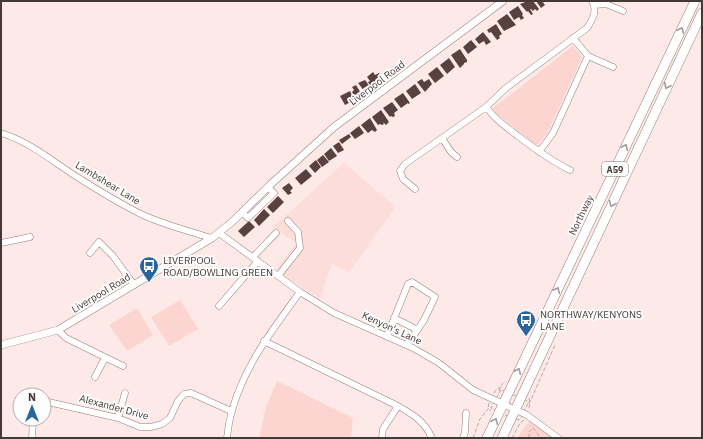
<svg xmlns="http://www.w3.org/2000/svg" width="703" height="439" viewBox="0 0 703 439" font-family="'IBM Plex Sans',sans-serif">
<rect width="100%" height="100%" fill="#fdeae8"/>
<path fill="#fdddda" d="M344 163 396 207 349 272 332 264 320 298 282 275 284 272 277 269 296 243 273 227Z"/>
<path fill="#fcd4d0" d="M573 46 582 57 547 134 538 144H534L495 112 493 108Z
M180 300 198 329 169 346 151 317Z
M137 308 153 335 127 351 109 325Z
M277 381 353 418 351 438H259L266 407Z
M531 419 556 438H517Z"/>
<path fill="#5a413f" d="M528 1H533L539 9 537 11 535 9 533 11 531 9H530L533 14 531 15 528 11 527 12 520 4Z
M536 1H542L545 5 541 8Z
M518 6 523 14 522 15 524 18 521 20 519 17 514 20 509 12Z
M507 14 516 25 504 31 497 21Z
M496 24 502 34 499 36 500 38 497 40 491 32 489 33 487 30Z
M483 32 491 42 486 45 484 41 479 44 475 39Z
M471 40 477 47 468 54 463 47Z
M460 49 467 60V62L464 63V64L460 68 451 55Z
M449 58 455 67 447 74 440 65Z
M437 67 444 76 435 83 428 74Z
M373 72 375 75 379 73 383 78 371 87 368 82 370 81 367 77Z
M422 79 424 82 429 79 432 84 425 92 417 82Z
M365 80 371 88 365 92 358 83Z
M415 84 421 93 412 99 406 91Z
M356 85 362 95 356 98 352 92 354 90 352 87Z
M350 91 354 100 345 105 340 96Z
M403 93 410 103 408 104V103L401 108 394 99Z
M392 102 398 110 394 113 395 116 393 117 391 116 390 117 383 108Z
M381 110 389 122 386 125 383 122 384 124 382 125 380 124 378 125 372 117Z
M370 118 377 130 375 132 372 130 368 133 361 125Z
M359 126 364 133 355 139 350 133Z
M349 134 351 137 342 144 339 140Z
M339 142 344 150 338 153 333 146Z
M331 148 337 156 329 161 324 154Z
M323 155 329 162 322 167 317 160Z
M316 160 321 167 315 173 309 166Z
M306 169 312 176 301 185 295 178Z
M289 183 293 188 290 191 292 193 288 195 282 188Z
M278 196 284 202 273 213 267 207Z
M264 209 270 215 259 226 254 220Z
M249 221 255 227 244 237 238 231Z"/>
<g fill="none" stroke-linecap="round" stroke-linejoin="round">
<g stroke="#977b79" stroke-width="7">
<path id="minor" d="M595 5 606 4 623 11
M573 38 588 56 613 67
M486 107C495 119 506 127 518 136 535 149 551 161 570 170
M1 133C30 142 52 161 77 177 98 190 120 204 143 215 165 225 188 231 212 238
M442 138 451 152 457 157
M539 152 553 133 588 56
M415 189 403 179 400 171 405 164 486 107 506 88 587 28C592 20 598 11 592 1
M242 212 248 218 274 193 268 187
M219 233 300 292 334 313 413 348 439 363 473 390 527 415 558 438
M1 243 30 237
M90 253 99 242 113 256 134 285
M253 257 276 233
M278 276 300 248 298 232 288 221
M219 306 258 261
M394 318 418 330
M58 330 66 338 123 366
M387 336 408 284 412 282 435 297 424 320 407 345
M264 341 398 406C414 415 424 421 432 438
M95 377 105 358
M44 401 118 418 140 427H151L162 424 170 418 178 401 184 394 191 393 231 411
M118 418 125 393
M32 438 33 419
M227 438C228 429 229 420 232 411 244 366 273 329 300 292
M382 438 383 429 398 406
M463 438 465 432 466 413"/>
</g>
<g stroke="#977b79" stroke-width="8">
<path id="major" d="M1 345 58 330 212 238 232 222 270 185 334 127 503 1"/>
</g>
<g stroke="#977b79" stroke-width="10">
<path id="highway" d="M487 438 695 1
M502 438 702 13"/>
</g>
<path stroke="#baa9a8" stroke-width="1" stroke-dasharray="4 2" stroke-linecap="butt" d="M502 390 526 400 528 403 521 418 519 420 505 415 491 408 500 391Z
M500 391 499 388 505 381
M494 393 496 390 502 387
M529 398 530 402 529 408
M489 403 488 408 491 411
M528 403 530 402 555 345
M533 428 541 438
M473 438 480 419 488 409
M512 438 520 423 524 420
M529 438V432L533 428"/>
<use href="#minor" stroke="#fff" stroke-width="6"/>
<use href="#major" stroke="#fff" stroke-width="7"/>
<use href="#highway" stroke="#fff" stroke-width="9"/>
</g>
<defs><path id="oneway-chevron" d="M-2-3.5L2.5 0L-2 3.5" fill="none" stroke-width="1.6" stroke-linecap="round" stroke-linejoin="round"/></defs>
<g stroke="#a29c9c">
<use href="#oneway-chevron" transform="translate(681 30) rotate(-65)"/>
<use href="#oneway-chevron" transform="translate(667 86) rotate(115)"/>
<use href="#oneway-chevron" transform="translate(625 147) rotate(-65)"/>
<use href="#oneway-chevron" transform="translate(612 204) rotate(115)"/>
<use href="#oneway-chevron" transform="translate(557 290) rotate(-64)"/>
<use href="#oneway-chevron" transform="translate(518 371) rotate(-65)"/>
<use href="#oneway-chevron" transform="translate(495 421) rotate(-65)"/>
</g>
<defs>
<g id="bus-pin" transform="scale(1)"><path d="M0 17L-7.5 6A9.5 9.5 0 1 1 7.5 6Z" fill="#27659c" stroke="#fcfcfc"/><path d="M-5-6H5V4H4V6H2V4H-2V6H-4V4H-5ZM-3.5-4V0h7V-4ZM-3.5 1.2v1.5H-2V1.2ZM2 1.2v1.5H3.5V1.2Z" fill="#fff"/></g>
</defs>
<g fill-rule="evenodd">
<use href="#bus-pin" x="149" y="266"/>
<use href="#bus-pin" x="526" y="320"/>
</g>
<g text-anchor="middle" dominant-baseline="central" stroke-width="4" stroke-linejoin="round" paint-order="stroke">
<rect fill="#fcfcfc" stroke="#7c7473" stroke-width="1" x="602" y="162" width="26" height="14" rx="3"/>
<g font-size="9" font-weight="bold" fill="#453938">
<text x="615" y="169">A59</text>
</g>
<g font-size="10" fill="#453938" stroke="#fcfcfc">
<text transform="translate(377 83) rotate(-37)">Liverpool Road</text>
<text transform="translate(108 183) rotate(31)">Lambshear Lane</text>
<text transform="translate(581 215) rotate(-64)">Northway</text>
<text transform="translate(101 293) rotate(-31)">Liverpool Road</text>
<text transform="translate(392 328) rotate(25)">Kenyon's Lane</text>
<text transform="translate(114 407) rotate(15)">Alexander Drive</text>
</g>
<g font-size="10" fill="#453938" stroke="#fcfcfc" text-anchor="start">
<text x="163" y="260">LIVERPOOL<tspan x="163" dy="12">ROAD/BOWLING GREEN</tspan></text>
<text x="540" y="314">NORTHWAY/KENYONS<tspan x="540" dy="12">LANE</tspan></text>
</g>
</g>
<rect width="703" height="439" fill="none" stroke="#453938" stroke-width="4"/>
<g transform="translate(32 407)"><circle r="19" fill="#fcfcfc" stroke="#b3aeae"/>
<path d="M0-3L7 15L0 10L-7 15Z" fill="#27659c"/>
<text y="-6" font-size="11" font-weight="bold" text-anchor="middle" fill="#453938">N</text>
</g>
</svg>
